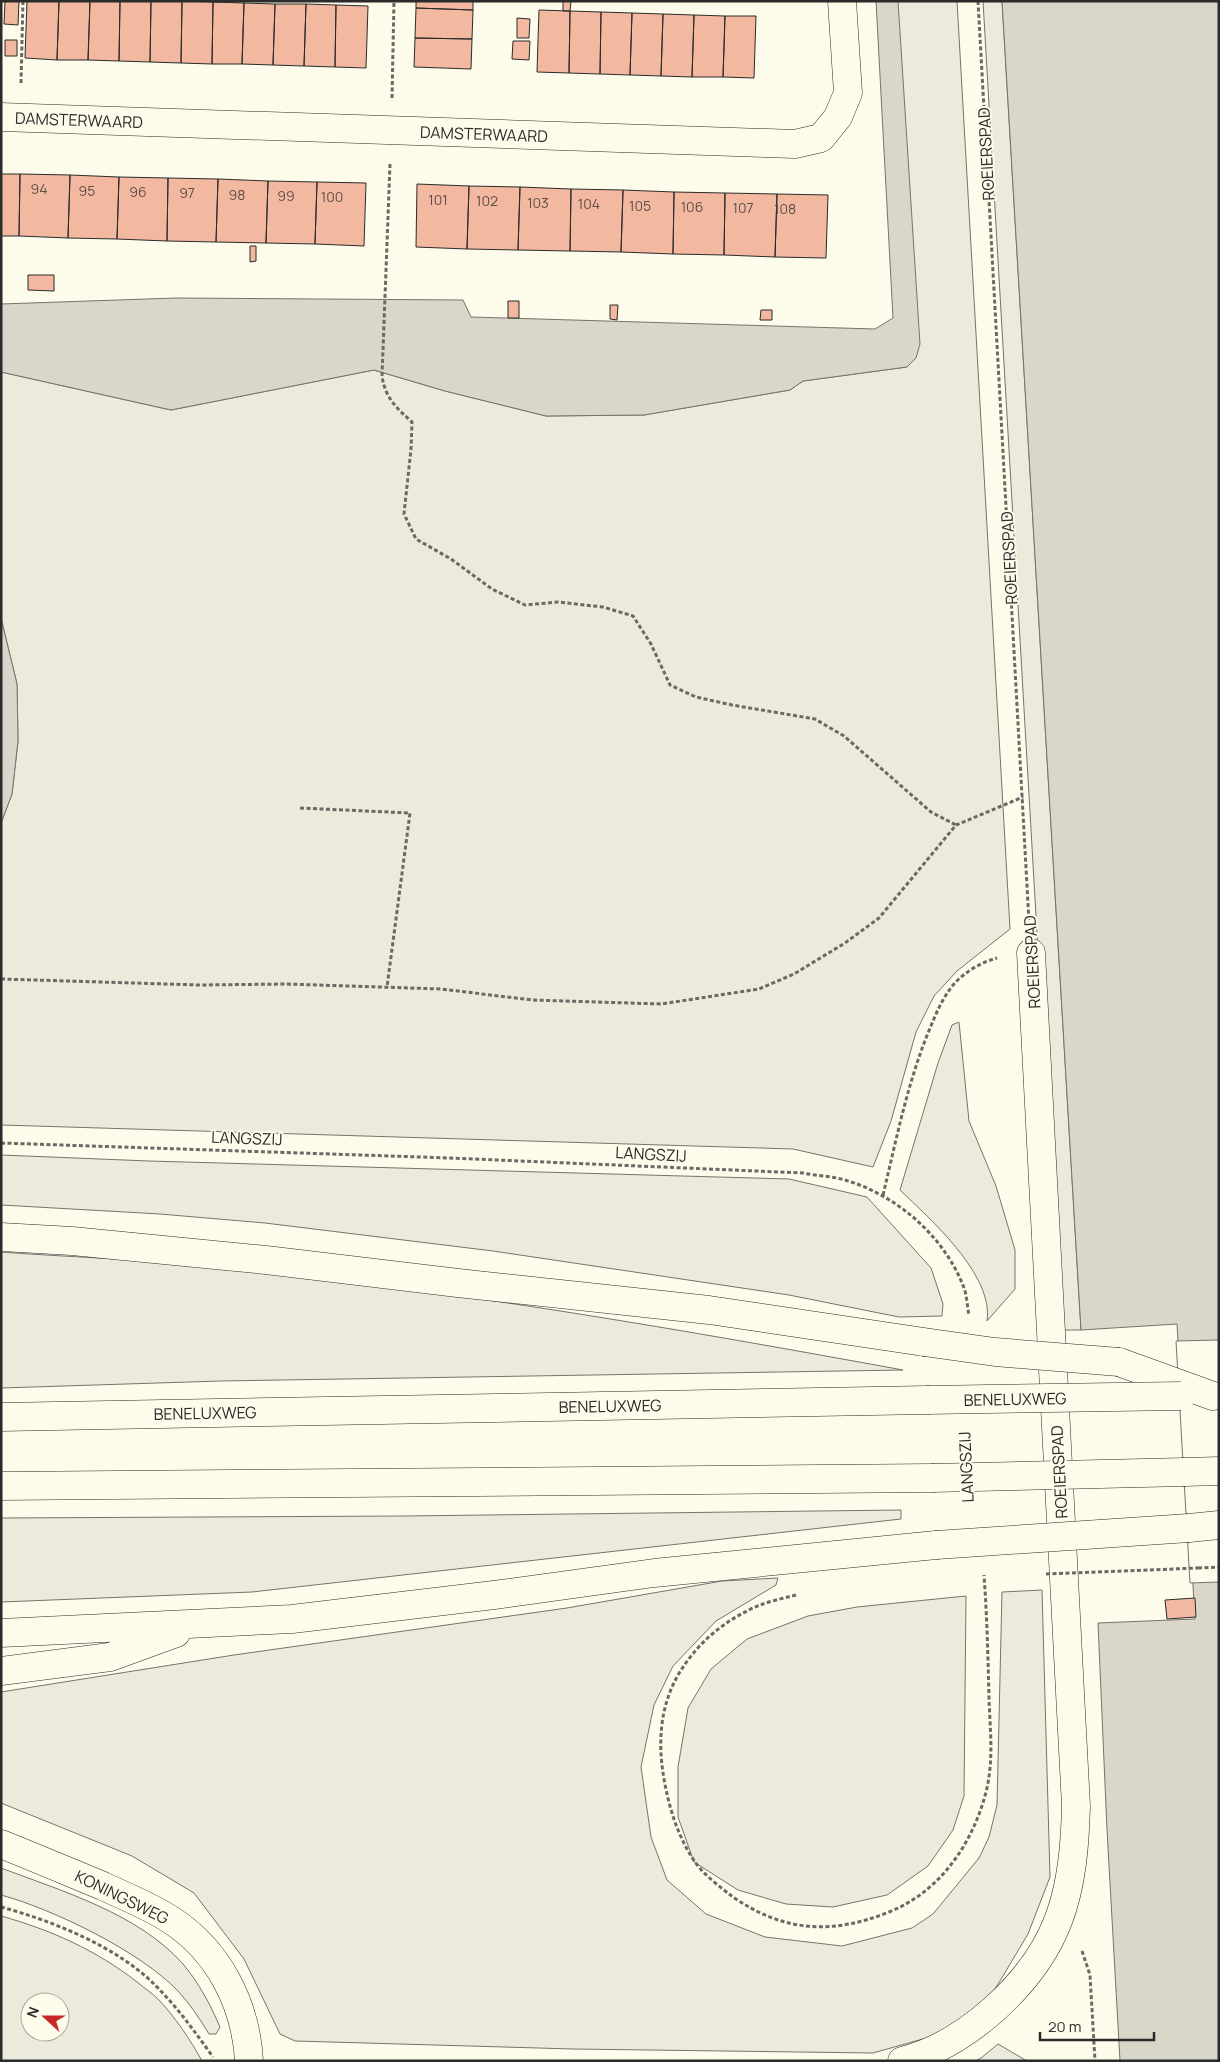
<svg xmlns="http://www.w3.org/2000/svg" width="1220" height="2062" viewBox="0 0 1220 2062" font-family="Manrope,sans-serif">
<rect width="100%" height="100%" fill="#fdfbea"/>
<path fill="#ecebdb" stroke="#74746e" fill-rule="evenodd" d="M888 1H957L1010 929 957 971 934 996 916 1032 891 1121 873 1167 793 1149 1 1125V823L12 794 18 741 17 684 1 618V372L171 410 374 370 445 391 546 416 644 415 790 390 803 381 907 367Z
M983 1H1002L1081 1330H1060Z
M959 1022 969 1121 996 1186 1015 1250V1289L987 1321C994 1275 930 1219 900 1190L938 1063 952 1025Z
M1 1155 149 1161 789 1179 867 1197 931 1268 943 1304 942 1316 899 1317 789 1295 493 1251 265 1223 160 1214 1 1205Z
M1 1252C82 1258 163 1260 243 1269 464 1292 684 1330 903 1370L220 1381 1 1388Z
M901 1510V1519L252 1592 1 1602V1518L404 1516Z
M778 1578 776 1585 716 1621 673 1666 654 1705 641 1767 651 1837 667 1880 706 1914 765 1937 842 1946 912 1928 933 1914 979 1858 989 1837 997 1805 1002 1592 1042 1590 1050 1877 1028 1934 982 2011 944 2033 873 2053 573 2049 295 2041 280 2034 244 1959 194 1893 132 1856 1 1803V1692L234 1655 567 1608 722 1581Z
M966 1596 964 1796 953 1830 928 1866 887 1895 833 1907 786 1904 738 1890 694 1862 678 1817V1767L688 1708 711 1669 747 1639 808 1616 857 1607Z
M1 1868C62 1891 139 1914 183 1964 199 1983 210 2004 220 2027L216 2034H209C200 2019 190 2004 178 1991 141 1952 53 1909 1 1895Z
M1 1916C51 1930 96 1950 137 1982 144 1988 152 1993 158 1999 175 2017 190 2039 202 2061H1ZM30 2002H60V2032H30Z
M998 2044 1027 2061H975L981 2058Z"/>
<path fill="#d8d7c9" stroke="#74746e" d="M876 1H898L920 344 916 358 907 367 803 381 790 390 644 415 546 416 445 391 374 370 171 410 1 372V304L176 298 463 300 471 317 875 329 893 318Z
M1002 1H1219V2061H1120L1107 1830 1098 1623 1195 1619 1177 1324 1081 1330Z
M1 618 17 684 18 741 12 794 1 823Z"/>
<path fill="#fdfbea" stroke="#74746e" d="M1219 1340V1582L1190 1583 1176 1341Z"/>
<path fill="#f2b8a0" stroke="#2b2b2b" d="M5 1H19L18 25 4 24Z
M27 1H59L57 60 25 58Z
M59 1H90L88 60H57Z
M90 1H120L119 61 88 60Z
M120 1H151L150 62 119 61Z
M151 1H182L181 63 150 62Z
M182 1 213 2 212 64 181 63Z
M416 1H473V10L416 8Z
M563 1H571L570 11H563Z
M213 2 244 3 242 64H212Z
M244 3 275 4 273 65 242 64Z
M275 4H306L304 66 273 65Z
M306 4 336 5 335 67 304 66Z
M336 5 368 6 366 68 335 67Z
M416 8 473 10 472 39 415 38Z
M539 10 570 11 569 73 537 72Z
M570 11 601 12 600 74 569 73Z
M601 12 632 13 630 75 600 74Z
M632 13 663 14 661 76 630 75Z
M663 14 694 15 692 77 661 76Z
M694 15 725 16 723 77H692Z
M725 16H756L754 78 723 77Z
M517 18 530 19 529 38H517Z
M415 38 472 39 471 69 414 67Z
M5 40H17V56H5Z
M513 41H530L529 60 512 59Z
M1 174H20L19 236H1Z
M20 174 70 175 68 238 19 236Z
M70 175 119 177 117 239 68 238Z
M119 177 168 178 167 241 117 239Z
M168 178 218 179 216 242 167 241Z
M218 179 268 181 266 243 216 242Z
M268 181 317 182 315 244 266 243Z
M317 182 366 183 364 246 315 244Z
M417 184 469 186 467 249 416 247Z
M469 186 520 187 518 250 467 249Z
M520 187 571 189 570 251 518 250Z
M571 189 623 190 621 252 570 251Z
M623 190 674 192 673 254 621 252Z
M674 192 725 193 724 255 673 254Z
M725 193 777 194 775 257 724 255Z
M777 194 828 195 826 258 775 257Z
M250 246H256V261L250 262Z
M28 275H54V291L28 290Z
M508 301H519V318H508Z
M610 305H618L617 320 610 319Z
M761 310H772V320H760Z
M1195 1598 1196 1617 1167 1619 1165 1600Z"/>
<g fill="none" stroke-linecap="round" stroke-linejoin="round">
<g stroke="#2b2b2b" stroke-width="29">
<path id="street" d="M1 117 795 144 821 138 838 117 848 93 842 1
M1 1844C36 1858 69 1872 103 1886 126 1897 150 1906 171 1920 219 1951 246 2005 249 2061
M902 2061C966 2045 1034 1983 1058 1921 1072 1885 1075 1844 1076 1806L1031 953"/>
</g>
<g stroke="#2b2b2b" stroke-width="29">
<path id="highway" d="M1 1237 72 1241 266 1260 458 1283 709 1310 924 1342
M1119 1362 1213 1396
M1 1417 927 1400
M1185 1472 1219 1471
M1 1486 932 1478
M1189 1528 1219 1525
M1 1633 292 1619 494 1595 654 1573 936 1545
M1 1671 110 1657 176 1633"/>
</g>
<path stroke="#6a6964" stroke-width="3" stroke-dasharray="4 2.5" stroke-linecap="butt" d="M978 1 1029 922
M21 83 23 1
M392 98 394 1
M390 164 382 376C385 397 396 408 412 422L411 449 404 514 416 539 451 559 492 589 525 605 558 602 603 607 633 616 651 644 670 685 696 697 732 705 815 719 844 736 931 812 956 825
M300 808 410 813 387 987
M1 979 200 985 287 984 441 989 532 1000 661 1004 759 989 794 974 845 943 879 918 956 825 1023 797
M1 1143 450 1158 803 1173C817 1176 832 1176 845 1180 897 1195 945 1237 964 1288 967 1296 967 1306 969 1315
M883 1195C896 1141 907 1085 928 1033 934 1019 939 1005 948 992 958 976 978 963 997 958
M1198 1568 1219 1567
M796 1595C784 1598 771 1601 760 1605 735 1615 708 1634 692 1655 662 1691 656 1733 664 1779 669 1808 678 1837 695 1862 704 1875 720 1887 733 1897 784 1932 832 1935 889 1912 940 1892 973 1843 986 1792 994 1761 990 1729 989 1698 988 1657 987 1616 984 1575
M1 1907C53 1921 118 1947 156 1986 178 2008 195 2032 213 2057
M1082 1951 1090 1975 1095 2061"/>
<use href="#street" stroke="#fdfbea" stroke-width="28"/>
<use href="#highway" stroke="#fdfbea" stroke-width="28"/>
<g stroke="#2b2b2b" stroke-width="29" stroke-linecap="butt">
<path id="highway-bridge" d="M924 1342 995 1352 1119 1362
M927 1400 1181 1396
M932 1478 1185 1472
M936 1545 1189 1528"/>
</g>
<path stroke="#6a6964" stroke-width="3" stroke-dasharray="4 2.5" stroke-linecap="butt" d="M1046 1574 1198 1568"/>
<use href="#highway-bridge" stroke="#fdfbea" stroke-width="28"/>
</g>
<g text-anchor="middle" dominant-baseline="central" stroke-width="4" stroke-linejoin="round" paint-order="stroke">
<g font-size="14" fill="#5d4e48">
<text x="39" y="188">94</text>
<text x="87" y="190">95</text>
<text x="138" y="191">96</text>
<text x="187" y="192">97</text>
<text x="237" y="194">98</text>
<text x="286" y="195">99</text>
<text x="332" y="196">100</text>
<text x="438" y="199">101</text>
<text x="487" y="200">102</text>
<text x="538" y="202">103</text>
<text x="589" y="203">104</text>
<text x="640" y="205">105</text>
<text x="692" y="206">106</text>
<text x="743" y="207">107</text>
<text x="785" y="208">108</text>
</g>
<g font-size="16" fill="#2b2b2b" stroke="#fdfbea">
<text transform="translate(79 120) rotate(2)">DAMSTERWAARD</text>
<text transform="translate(484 134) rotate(2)">DAMSTERWAARD</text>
<text transform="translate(986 154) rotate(-93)">ROEIERSPAD</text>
<text transform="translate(1009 558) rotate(-93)">ROEIERSPAD</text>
<text transform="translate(1032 962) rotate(-93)">ROEIERSPAD</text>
<text transform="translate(247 1138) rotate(2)">LANGSZIJ</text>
<text transform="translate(651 1154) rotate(3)">LANGSZIJ</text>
<text transform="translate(1015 1399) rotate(-1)">BENELUXWEG</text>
<text transform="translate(610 1406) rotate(-1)">BENELUXWEG</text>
<text transform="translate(205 1413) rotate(-1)">BENELUXWEG</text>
<text transform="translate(966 1467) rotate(-93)">LANGSZIJ</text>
<text transform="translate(1059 1472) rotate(-93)">ROEIERSPAD</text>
<text transform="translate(122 1897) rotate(26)">KONINGSWEG</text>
</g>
</g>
<rect width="1220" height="2062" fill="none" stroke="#2b2b2b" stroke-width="5"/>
<g transform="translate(45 2017) rotate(291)"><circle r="24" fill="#fdfbea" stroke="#a9a89e"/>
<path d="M0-4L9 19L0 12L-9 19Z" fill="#c62828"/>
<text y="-8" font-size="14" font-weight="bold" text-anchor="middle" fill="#2b2b2b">N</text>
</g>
<path d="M1040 2032v8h114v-8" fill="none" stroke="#2b2b2b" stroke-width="2.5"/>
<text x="1048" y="2032" font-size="15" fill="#2b2b2b" stroke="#fdfbea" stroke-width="4" paint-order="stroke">20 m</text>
</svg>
